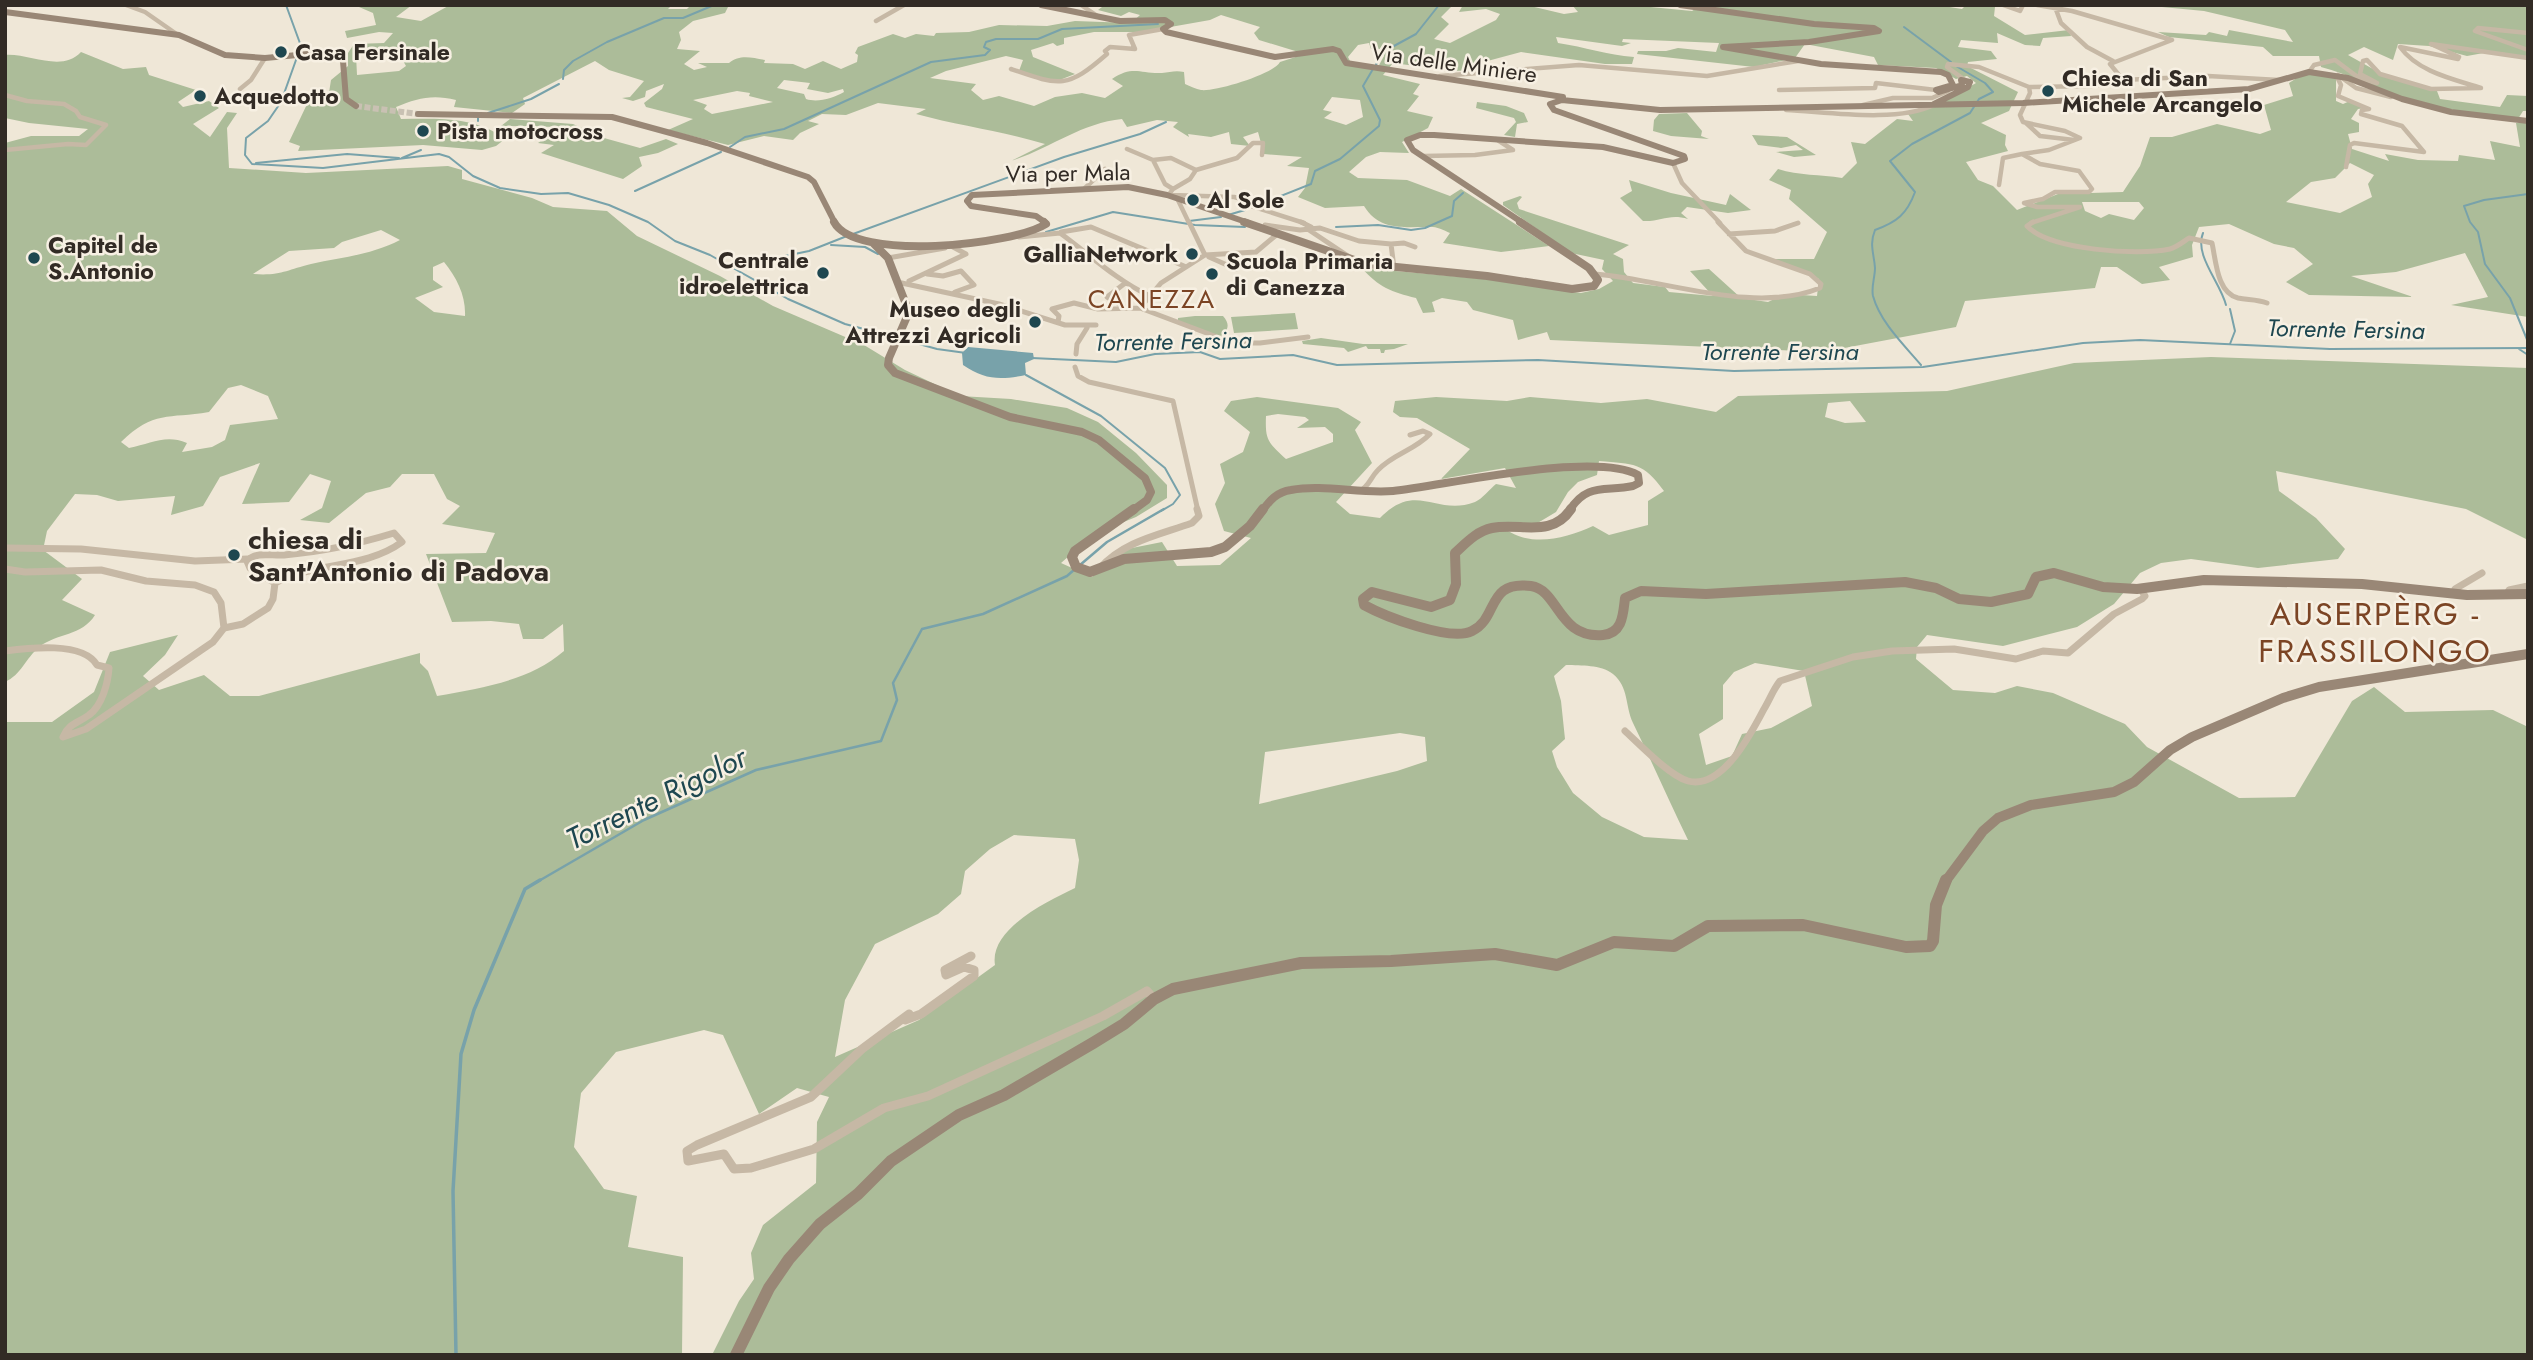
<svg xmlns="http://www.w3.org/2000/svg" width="2533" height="1360" viewBox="0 0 2533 1360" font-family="Jost,sans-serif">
<rect width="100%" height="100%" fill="#efe7d7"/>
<path fill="#acbc99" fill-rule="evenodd" d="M363 5H412L396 17 421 21 450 5H672L668 9H687L691 5H729L725 13 693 21 679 32 681 40 677 49 700 51 684 64 694 70 707 67 698 63H729C740 54 752 58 765 60L764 63 793 64 805 69 823 61 841 69 857 62 858 55 855 53 858 47 893 34 905 38 916 34 934 36 936 33 969 32 999 25 1047 26 1075 21 1131 23 1140 15 1129 12 1121 16 1098 10 1102 7 1099 5H1453L1441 17 1449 24 1434 39 1450 43 1496 20 1500 14 1486 9 1459 12 1463 5H1526L1564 14 1578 12 1572 5H1630L1692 11 1701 5H1937L1962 9 1966 5H1999L1995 7 1994 16 2025 35 2069 30 2071 36 2043 38 2040 46 2025 45 1997 33 1998 43 1961 40 1958 47 1991 51 1997 59 1968 62 1967 66 2018 92 2009 111 1981 123 2006 135 2005 145 2008 151 1966 162 1978 180 1993 186 2017 210 2058 194 2123 192 2140 166 2150 137H2172L2217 124 2260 134 2271 130 2264 105 2293 96 2289 83 2303 74 2336 77V101L2343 104 2350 101 2365 108 2358 109 2351 119 2359 123V132L2348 134 2352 149 2389 161 2385 154 2418 160 2458 161 2459 155 2495 160 2490 141 2520 147 2516 123H2528V317L2451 305 2488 297 2465 253 2396 272 2351 276 2413 297 2309 295 2286 282 2313 264 2294 248 2274 244 2229 224 2199 227 2192 245 2193 257 2159 267 2170 280 2142 284 2117 267H2101L2095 288 1965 301 1956 327 1823 352 1550 340 1547 332 1518 340 1513 320 1473 310 1467 302 1442 298 1432 302 1435 312 1423 313 1416 298C1392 292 1378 287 1362 268L1484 279 1581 293 1599 289 1613 281 1602 269 1604 260 1571 253 1503 205V202L1520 196 1522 197 1517 203 1519 209 1629 245 1613 254 1623 259 1624 272 1633 283 1665 287 1669 292 1713 296 1690 271 1709 269 1741 298 1768 302 1785 294 1817 296 1819 279 1764 259H1814L1827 232 1789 199 1791 190 1769 180 1778 169C1799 176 1820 174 1842 178L1857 163 1851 142 1865 144 1897 119 1913 121 1908 114 1950 98 1976 83 1967 76 1956 79 1936 68 1878 65 1874 57 1805 44 1795 58 1754 67 1637 54 1638 51H1666L1678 48 1716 52 1719 43 1623 39 1622 42 1631 43 1622 46 1556 37 1558 43C1585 47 1607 55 1634 57L1632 64H1605L1521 52 1480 63 1496 69 1454 71 1393 63 1383 75 1420 84 1413 94 1419 96 1407 111 1433 117 1428 128 1402 142 1409 153 1380 152 1366 157 1349 172 1358 178 1407 180 1450 196 1461 189 1549 246 1501 252 1443 243 1450 233C1443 230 1435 226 1428 227 1404 227 1379 231 1364 206L1325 208 1298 197 1305 188 1309 168 1287 166 1302 157 1264 154 1258 132 1243 137 1250 146 1231 144 1229 132 1211 137 1188 134 1189 137 1173 127 1178 122 1157 120 1127 127 1122 119C1081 123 1049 149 1011 161L1045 144C1002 131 960 126 916 114L926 109 878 103 846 115 822 114 808 121 819 124 800 133 793 140 764 136 728 145 668 130 693 119 646 107 644 103 662 89 664 84 646 91 645 97 633 101 622 98 630 97 644 81 609 70 595 61 523 98 525 104 512 113 454 107 456 100C433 94 417 98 396 107L401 119C437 119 475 116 505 139L496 146 482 150 423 145 298 151 300 146 289 142 309 100 328 99 331 80 348 66V53L354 44 384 43 393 33 379 32 347 38 345 31 376 25 373 13 359 7ZM1221 15 1260 27 1254 33 1259 40 1305 54 1280 62C1274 74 1215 92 1201 90 1196 89 1190 86 1185 84L1184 72C1176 70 1170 72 1162 73 1140 74 1133 65 1112 79L1123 86 1105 98 1082 93 1055 97 1034 106 999 96 983 100 971 90 976 84 930 78 946 71 1006 56 1023 60 1019 71 1052 83 1075 74 1033 57 1031 50 1053 43 1057 46 1064 44V38L1094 32H1142L1210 20ZM1369 43 1371 49H1381L1384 56 1377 69 1350 61 1348 57 1358 45ZM397 50 406 66 399 71 357 75 356 55ZM784 80 810 83 807 89 828 93 843 89 844 92C833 98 818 103 806 99L804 94 777 88ZM737 91 750 93 749 96 773 102 712 114 704 109 707 105 693 100ZM1332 97 1360 100 1363 117 1346 125 1324 118 1332 112 1323 110ZM2350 163 2374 175 2368 184 2372 197 2340 213 2286 202 2311 182 2335 178ZM2082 202H2139L2144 208 2134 220 2109 214 2101 218 2085 211Z
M2141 5H2528V59L2489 52 2467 56 2429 46 2398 44 2393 60 2364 47 2348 55 2391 79 2437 91 2440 99 2500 107 2507 95 2528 96V111H2523L2518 119C2479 114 2440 110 2402 97 2374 88 2349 74 2321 67L2319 56H2273L2263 47 2169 37 2158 32 2206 35 2209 32 2227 36 2229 30 2293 42 2285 30 2204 11Z
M81 52 123 69 146 67 149 75 196 90 178 102 183 107 209 101 219 108 193 124 210 137 227 112 237 113 227 128 229 168 306 173 448 166 462 170V179L532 198 553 207 607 211 637 236 720 276 773 306 864 345 905 370 960 396 1011 399 1067 408 1098 422 1136 453 1167 485V498L1136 517 1094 534 1061 563 1092 577 1122 550 1162 542 1177 566 1220 565 1251 538 1224 531 1215 504 1225 483 1220 464 1243 452 1250 432 1224 411 1231 401 1257 397 1338 408 1361 422 1355 430 1372 463 1336 502 1350 514 1380 518C1417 480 1436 517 1475 502 1482 499 1490 489 1496 484L1516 488 1505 468 1441 479 1470 449 1417 418 1400 417 1393 412 1395 401 1436 397 1507 401 1530 397 1601 403 1647 399 1716 412 1738 396 1947 391 2074 363 2211 357 2528 368V540L2466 509 2276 471 2279 491 2316 518 2345 549 2338 559 2258 568 2191 559 2161 563 2140 573 2114 604 2077 627 2003 646 1927 635 1917 647 1916 659 1953 690 1995 693 2017 686 2053 693 2125 724 2147 747 2239 798 2295 797 2352 701 2374 687 2405 712 2493 710 2528 727V1355H712L739 1301 754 1279 751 1253 763 1225 816 1183 817 1122 829 1097 797 1088 759 1114 723 1035 704 1030 616 1052 581 1093 574 1147 604 1189 637 1196 628 1247 683 1257 682 1355H5V722H52L94 692 110 652 178 635 165 655 143 676 159 690 204 675 230 696H259L420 653V663L428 671 437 696C482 688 529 681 564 651L563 624 543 639H523L519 624 491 621 452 622 426 554 486 553 495 533 442 524 460 506 447 499 434 474H402L390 487 366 493 329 523 300 520 322 508 331 481 310 474 289 502 242 504 260 463 220 477 203 506 171 515 175 496 118 501 97 495 75 494 47 531 43 550 82 579 62 600 95 615C82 636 57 633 39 647 26 658 21 675 5 682V143L31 136H79L88 129 29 123 5 118V55C29 53 62 73 81 52ZM381 230 400 240C371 255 342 257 311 264 286 270 281 276 253 274L289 251 334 248 342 242ZM444 262C457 278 466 296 465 316L434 312 415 298 443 287 433 280V267ZM241 385 268 396 278 419 230 425 225 440 212 447 182 452 187 443C165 434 151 444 129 448L121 442C154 410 168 419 209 412L228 388ZM1850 401 1866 422 1845 423 1825 417 1828 403ZM1278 414 1305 417 1309 420 1297 428 1325 427 1333 434V442L1286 459C1268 442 1265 441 1266 416ZM1599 461C1634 464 1643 462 1664 491L1648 501V525L1609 535 1593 526C1563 540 1524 549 1498 523L1536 524 1556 512 1568 492 1578 482 1597 475ZM1755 663 1804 671 1812 706 1771 728 1742 734 1732 756 1706 765 1699 734 1723 719V685L1734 672ZM1566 665C1582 666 1600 664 1613 674 1629 687 1625 706 1633 723 1652 762 1669 801 1688 840L1644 837 1602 817 1573 793 1557 767 1552 751 1565 739 1561 701 1554 676ZM1400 733 1425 737 1427 761 1397 771 1259 804 1265 752ZM1014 835 1075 839 1079 860 1075 888C1048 901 989 929 995 965L919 1020 835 1057 845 1000 875 944 938 914 961 894 965 871 990 849Z
M1477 102 1506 106 1524 113 1528 122 1517 124 1515 137 1504 135 1516 122 1514 118 1476 108Z
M1687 113 1702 131 1701 136 1709 139 1671 136 1653 131 1654 120 1659 114Z
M510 119 573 124 604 138 640 148 666 139 678 144 658 153 639 157 642 166 623 179 541 153 554 145 538 143 561 127 501 126Z
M1752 135 1787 137 1816 155 1794 157 1776 152 1803 150 1796 145 1781 148 1758 145Z
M1629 180 1671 193 1726 205 1730 194 1751 210 1728 213 1687 207 1681 213 1688 219C1669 213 1661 222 1643 221L1620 198 1632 191Z
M1295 313 1298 329 1234 333 1231 317Z
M1195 316H1223C1229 323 1229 327 1224 335L1219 336 1178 321V318Z
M1321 338 1363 344H1408L1394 349 1385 350 1384 353H1381L1380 349H1368L1366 346 1348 352 1344 348 1303 344 1302 341Z"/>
<path fill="#78a2aa" d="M968 347 1033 353 1034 359 1025 363 1026 375C1000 380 985 380 963 365L962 353Z"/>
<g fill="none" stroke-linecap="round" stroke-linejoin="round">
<path stroke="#78a2aa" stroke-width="2" d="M286 5 301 46 281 102 268 121 246 138 245 155 252 164 323 168 439 154 449 157 473 176 500 188 541 194 568 193 609 205 648 222 675 241 710 255 788 299 845 324 894 337
M1904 27 1951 62
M1376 65 1381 53 1416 34 1439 5
M563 79 564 70 573 61 607 42 664 18H683L714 5
M488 113 531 99 559 84
M478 118V121
M730 147 745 137 784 129 931 62 985 55 990 50 984 47 986 42 996 39H1038L1062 29 1158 24
M402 158 421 150
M256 163 347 154 399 158
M635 191 721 152
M2528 194 2484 200 2464 206 2470 222 2478 232 2485 264 2510 298 2528 342
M1258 205 1311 184 1315 171 1340 159 1379 126 1380 120 1363 86 1373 69
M1228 215 1245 210
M1189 221 1221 217
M1336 227 1378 225 1411 230 1425 228 1452 216 1454 201 1463 193
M1046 232 1113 212 1195 225 1245 227
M2203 233C2194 255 2220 282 2226 305
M853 234 1064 157 1140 134 1166 122
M831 245 865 247 878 254
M732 267 809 251 847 236
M2230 309 2235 331 2230 344
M901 339 937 349 966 353
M2519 349 2528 355
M1032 358 1116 362 1155 354 1200 352 1220 359 1293 355 1337 365 1538 360 1734 371 1923 367 2083 343 2140 340 2330 349 2528 348
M1921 365C1904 345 1880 322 1873 296 1871 287 1875 277 1875 268 1874 253 1869 245 1875 230 1897 222 1907 214 1915 192L1890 161 1912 144 1970 113 1979 99 1993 92 1985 83 1956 66
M1026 375 1101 416 1165 468 1180 495 1173 504 1161 511"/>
<path stroke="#78a2aa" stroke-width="2.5" d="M1080 565 1107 542 1164 509
M537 882 644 820 756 770 881 741 897 700 893 683 922 629 983 614 1067 576 1075 569"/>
<path stroke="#78a2aa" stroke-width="3.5" d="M456 1355 453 1191 461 1054 474 1010 525 889 540 880"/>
<path stroke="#c9c1b3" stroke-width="6" stroke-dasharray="6 2.5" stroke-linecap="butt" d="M356 106 418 114"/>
<path stroke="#c6b8a5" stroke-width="4.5" d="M126 5 145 12 178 35
M1081 5 1099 17
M2003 5 2020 11 2023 5
M2055 7 2061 23 2087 47 2113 61
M876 21 904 5
M2528 33 2478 28 2475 31 2528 50
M1011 69C1060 86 1067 89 1107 54L1105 51 1110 47 1135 49 1129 35 1163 29
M2309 72 2314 65 2335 60 2359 78 2377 83 2360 74 2363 61 2367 60 2380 74 2431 89 2481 88C2453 79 2418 72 2400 47L2458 59 2459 57 2431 44 2528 58
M2338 75 2356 88 2391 97
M1440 76 1579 65 1707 76 1798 61
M2337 77 2341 85 2338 96 2369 109
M1965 80 1947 67 1948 64 1979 67 2029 87 2030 93 2020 115 2023 122 2065 131 2080 138 2049 150 2022 154 2040 164 2079 171 2092 189 2089 192H2055L2043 199 2024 203 2037 207H2080L2031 223
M2123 80 2208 76 2279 80
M2029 87 2092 86 2119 82 2123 80 2110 64 2172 40 2072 11 2037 5
M240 89 251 80 265 58
M1779 90 1875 88 1876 83 1936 90
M5 95 27 101 64 104 76 111 80 117 106 125 86 145 68 144 5 150
M1863 105 1893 98H1932L1948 91
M1786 110C1828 112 1896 123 1934 105
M2026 123 2040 136 2074 140
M1127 149 1153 160
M1424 156 1475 155 1513 150 1496 139
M1673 163 1682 183 1720 223
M2346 167 2350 145 2354 143 2424 152 2402 126 2361 114 2362 110 2369 109
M1999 185 2003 158 2022 154
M1085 188 1105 169
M1173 189 1190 179 1196 170 1237 158 1253 143H1263L1262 155
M1170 193 1173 189 1165 184 1153 160 1171 158 1196 170
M1171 195 1234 197 1242 199 1248 205 1304 223
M1177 198 1189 223"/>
<path stroke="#c6b8a5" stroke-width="5" d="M1301 222 1311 227 1308 229
M2033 222 2027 226C2049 250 2138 256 2170 249 2177 247 2183 242 2189 238L2212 243C2216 261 2217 293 2238 298 2248 300 2257 299 2267 303
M1265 225 1300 230 1320 228 1359 241 1391 244
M1309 230 1351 258
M1061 232 1091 227 1184 266
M1729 234 1775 231 1798 223
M1019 237 1060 233C1089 254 1116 280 1148 295
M1205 255 1256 252 1275 236
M1209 257 1236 269
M888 258 945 248
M1394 268 1391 244 1404 243 1415 247
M927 274 943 276 961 271 974 285 955 292
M1594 274C1664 279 1753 315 1820 288L1821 284 1810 274 1746 251 1718 222
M909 281 966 254 953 247
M897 282 999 304 1065 325H1096
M1124 284 1107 297 1126 308
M1140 308 1161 283 1205 255 1189 222
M1058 322 1059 316 1052 309 1074 303 1098 309 1140 308 1233 343H1260L1308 337
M1076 354 1077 344 1087 328
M1075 367 1078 376 1089 382 1173 401 1198 511
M1360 491C1370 485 1370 478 1378 470 1393 454 1415 450 1430 434L1423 431 1410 435"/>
<path stroke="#c6b8a5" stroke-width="7" d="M394 533 402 542C365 569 315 562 275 583L250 568 247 561C257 551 271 556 284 555 321 552 358 544 394 533Z
M5 548 81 549 195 561 248 559
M1100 568C1124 541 1159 535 1192 523L1199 516 1197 509
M5 569 25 572 101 570 146 581 195 585 214 592 221 603 224 628
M2456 594 2455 589 2482 573
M2507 594 2509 590 2528 586
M5 651C28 648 83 641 97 665L109 668C108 683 102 706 89 715 78 723 68 724 63 737L86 729 213 642 224 628 243 624 268 608 273 599 275 583
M1625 731C1639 744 1670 776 1688 781 1722 790 1751 734 1764 709 1770 699 1773 690 1780 681L1853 657 1892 651 1954 649 2016 659 2043 651 2068 653 2114 614 2142 599 2145 596 2140 588"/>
<path stroke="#c6b8a5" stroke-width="9" d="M909 1014 862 1049 811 1097 697 1145 687 1151 688 1161 724 1154 734 1169 751 1168 814 1149 884 1108 928 1096 1103 1016 1147 991 1154 999
M905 1020 921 1014 974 976V970L964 967 946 975 945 970 971 956"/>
<path stroke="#998776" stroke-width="6" d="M1041 5 1120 21 1165 20 1171 24 1163 29 1166 32 1275 57 1333 49 1339 51 1346 63 1563 97
M1680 5 1814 24 1874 28 1879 31 1809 42 1723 47 1821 64 1941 72 1948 75 1953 85 1936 90 1939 92 1962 85 1961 80 1970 82 1968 87 1934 104
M5 12 179 35 225 55 265 58 319 53 336 55 343 61 346 99 356 106
M418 114 612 117 707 143 808 177 814 182 835 223
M1046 223 1036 216 971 206 967 201 972 195 1128 187 1167 195 1249 223
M1523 223 1413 150 1407 140 1420 135H1434L1603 147 1673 163 1685 159 1684 156 1554 110 1550 104 1562 100 1660 110 2023 103 2249 89 2309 72 2348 78 2402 99 2451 112 2528 121"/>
<path stroke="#998776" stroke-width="8" d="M834 222C855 262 1013 245 1046 224L1044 222
M1244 222 1366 264 1487 276 1572 289 1594 286 1598 280 1589 268 1520 222
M874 244 888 258 909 312 889 358 888 365 895 373 1010 417 1082 432 1099 440 1145 478 1151 492 1147 500 1132 511
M1262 511C1270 500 1277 492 1291 490 1324 484 1360 494 1393 491 1448 485 1594 451 1638 475L1639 483 1633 486C1605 492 1587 482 1569 511"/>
<path stroke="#998776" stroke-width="10" d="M1134 509 1075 551 1072 557 1076 567 1090 572 1124 559 1211 552 1225 547 1250 526 1263 509
M1571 509C1551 539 1520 522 1492 528 1477 531 1466 543 1455 553L1456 584 1450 600 1431 607 1372 592 1363 599 1364 605C1384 616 1450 642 1472 631 1499 618 1486 580 1531 586 1559 590 1558 639 1603 635 1623 633 1623 614 1625 598L1641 591 1706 594 1905 582 1936 588 1959 599 1991 602 2028 594 2036 577 2054 573 2103 587 2137 589 2204 580 2362 584 2467 595 2528 594
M1945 882 1983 831 1998 818 2031 805 2114 792 2134 782 2170 750 2192 737 2283 698 2319 687 2528 654"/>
<path stroke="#998776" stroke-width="12" d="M736 1355 769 1288 789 1259 820 1224 858 1194 891 1161 959 1115 1004 1095 1093 1043 1124 1024 1154 999 1173 989 1301 963 1391 961 1495 954 1557 965 1614 942 1674 946 1708 926 1803 925 1906 947 1930 946 1933 941 1936 905 1946 880"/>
</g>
<g fill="#1e4750" stroke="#f7f0e3" stroke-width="2.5">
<circle cx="281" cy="52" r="7"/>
<circle cx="2048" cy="91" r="7"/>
<circle cx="200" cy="96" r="7"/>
<circle cx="423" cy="131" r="7"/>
<circle cx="1193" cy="200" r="7"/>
<circle cx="1192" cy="254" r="7"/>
<circle cx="34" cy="258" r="7"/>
<circle cx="823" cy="273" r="7"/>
<circle cx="1212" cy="274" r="7"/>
<circle cx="1035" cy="322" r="7"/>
<circle cx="234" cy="555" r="7"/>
</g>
<g text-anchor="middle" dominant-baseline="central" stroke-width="5" stroke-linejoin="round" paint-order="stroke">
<g font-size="23" font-weight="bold" fill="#322b25" stroke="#f7f0e3" text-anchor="start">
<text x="295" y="52">Casa Fersinale</text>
<text x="2062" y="78">Chiesa di San<tspan x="2062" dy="26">Michele Arcangelo</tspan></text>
<text x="214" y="96">Acquedotto</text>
<text x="437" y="131">Pista motocross</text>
<text x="1207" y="200">Al Sole</text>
<text x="48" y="245">Capitel de<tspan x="48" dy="26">S.Antonio</tspan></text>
<text x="1178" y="254" text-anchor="end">GalliaNetwork</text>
<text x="809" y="260" text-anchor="end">Centrale<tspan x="809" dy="26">idroelettrica</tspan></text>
<text x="1226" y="261">Scuola Primaria<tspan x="1226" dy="26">di Canezza</tspan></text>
<text x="1021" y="309" text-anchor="end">Museo degli<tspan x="1021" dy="26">Attrezzi Agricoli</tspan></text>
</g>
<g font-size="23" fill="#322b25" stroke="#f7f0e3">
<text transform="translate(1454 63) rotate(8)">Via delle Miniere</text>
<text transform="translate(1068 173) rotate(-1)">Via per Mala</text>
</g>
<g font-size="24" font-style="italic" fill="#1e4750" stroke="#f7f0e3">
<text transform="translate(2346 329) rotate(1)">Torrente Fersina</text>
<text transform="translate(1173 341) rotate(-1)">Torrente Fersina</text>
<text x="1780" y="351">Torrente Fersina</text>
</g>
<g font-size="26" letter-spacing="2" fill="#7b4424" stroke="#f7f0e3">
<text x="1152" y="299">CANEZZA</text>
</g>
<g font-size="28" font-weight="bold" fill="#322b25" stroke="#f7f0e3" text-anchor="start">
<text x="248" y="539">chiesa di<tspan x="248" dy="32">Sant'Antonio di Padova</tspan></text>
</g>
<g font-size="30" font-style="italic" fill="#1e4750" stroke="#f7f0e3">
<text transform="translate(656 798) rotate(-26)">Torrente Rigolor</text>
</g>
<g font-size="32" letter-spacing="2" fill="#7b4424" stroke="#f7f0e3">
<text x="2375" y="614">AUSERPÈRG -<tspan x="2375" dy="37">FRASSILONGO</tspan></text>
</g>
</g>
<rect width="2533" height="1360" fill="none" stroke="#322b25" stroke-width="14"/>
</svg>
